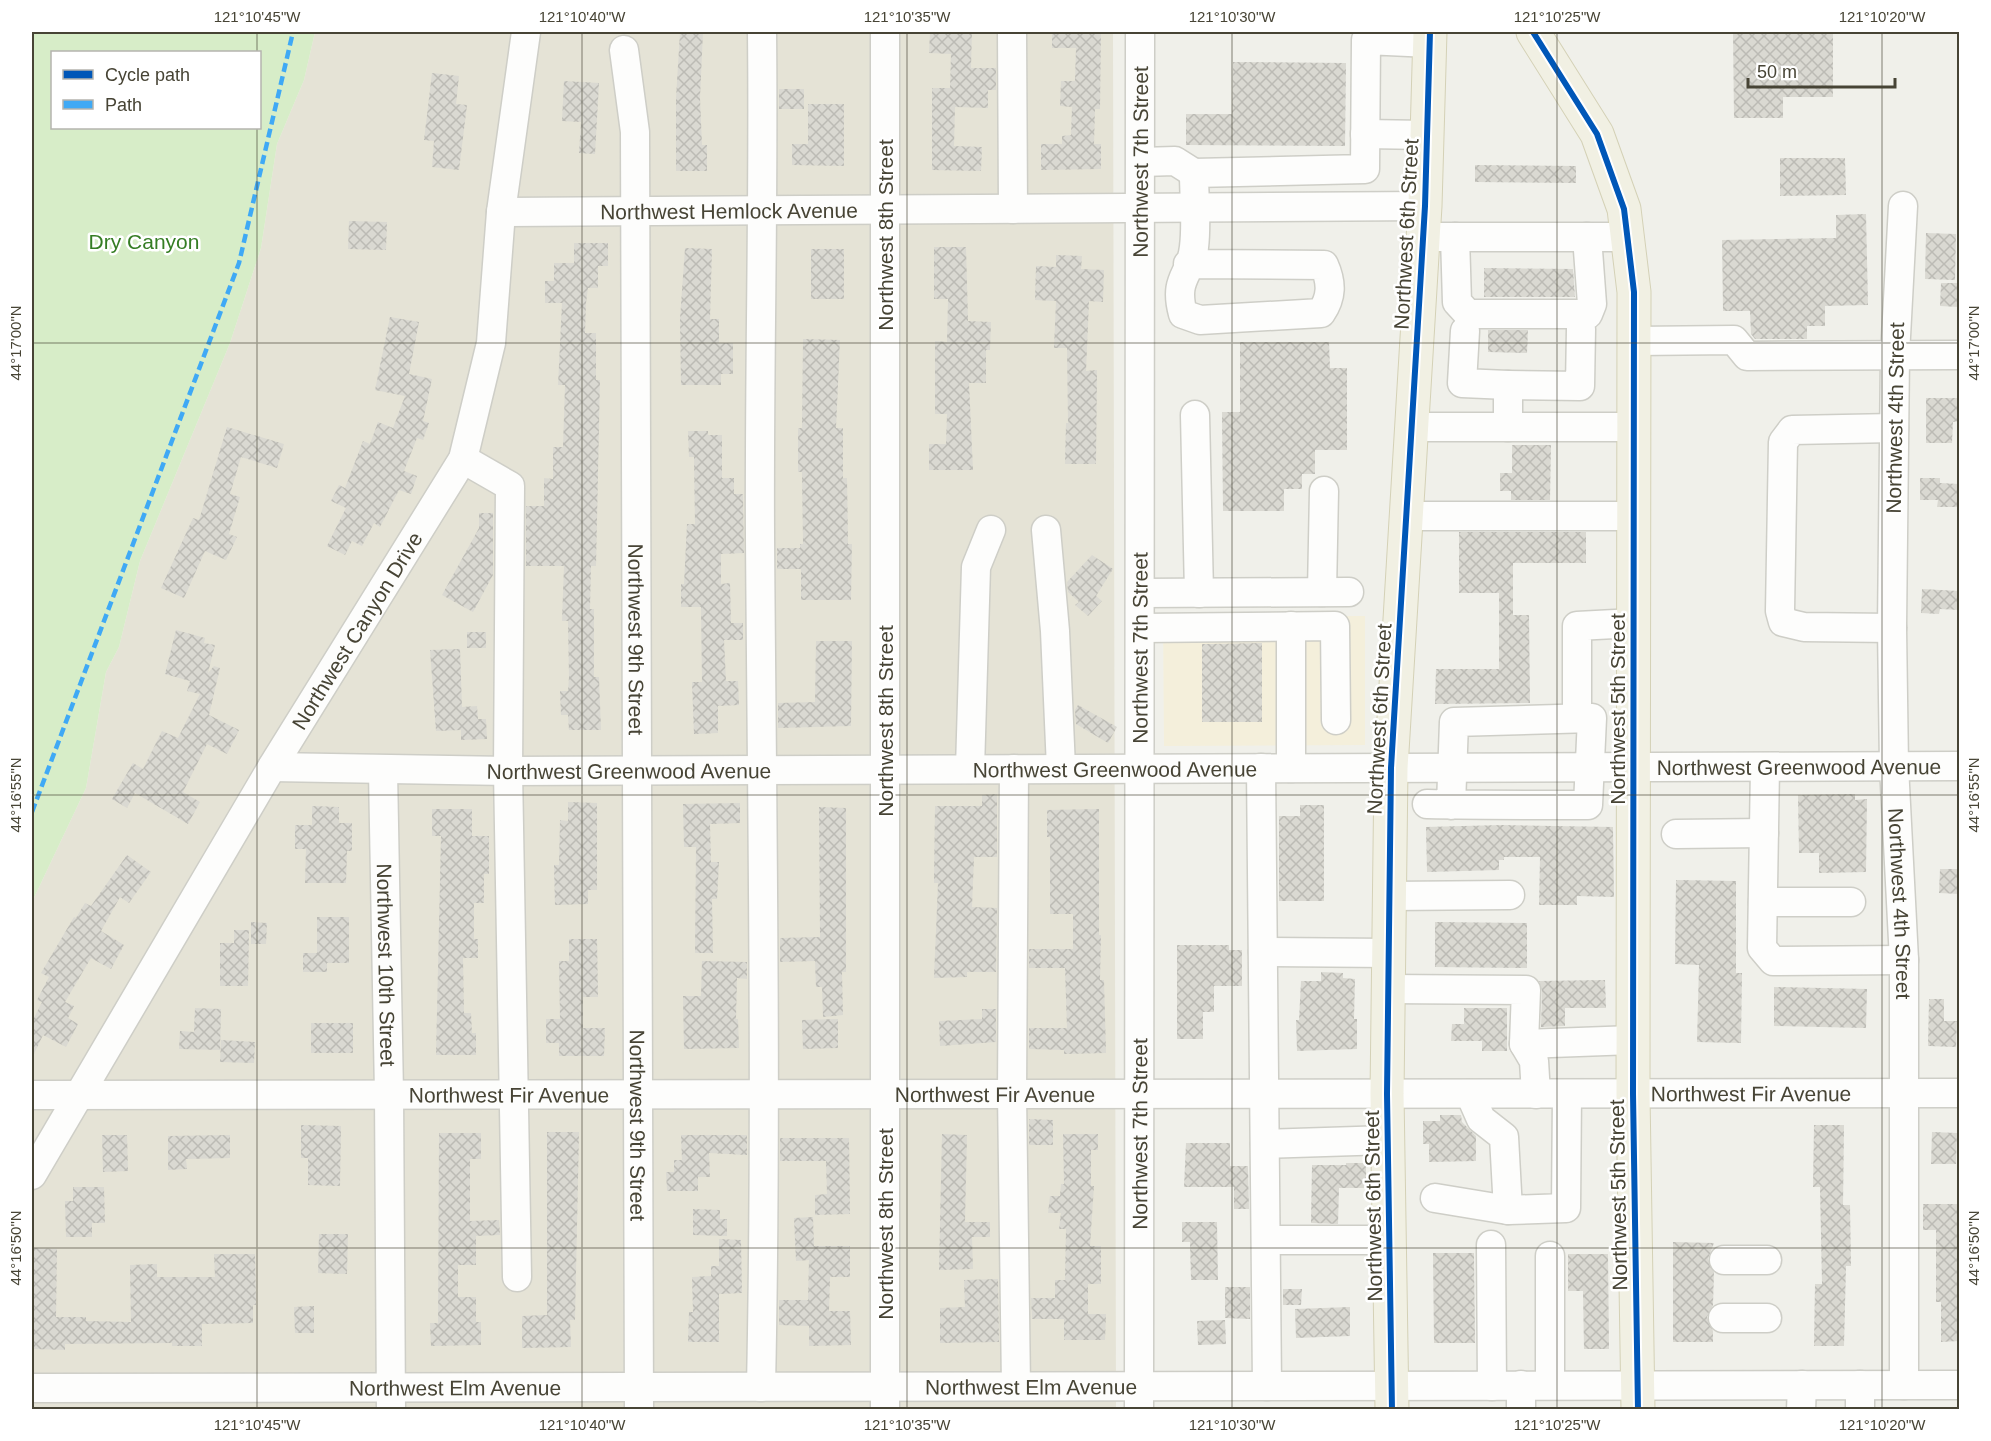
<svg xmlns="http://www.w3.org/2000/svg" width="1991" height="1441" viewBox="0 0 1991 1441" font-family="Arial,sans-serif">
<defs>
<pattern id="building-cross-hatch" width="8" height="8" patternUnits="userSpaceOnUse" patternTransform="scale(1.5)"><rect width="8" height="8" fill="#dad9d2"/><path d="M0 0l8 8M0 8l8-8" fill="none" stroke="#bcbbb5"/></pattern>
</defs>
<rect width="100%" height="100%" fill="#f0f0ea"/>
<path fill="#e5e3d6" d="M315 32H1113L1116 1409H32V902L86 788 106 672 119 647 140 561 230 343 261 248 277 144 304 80Z"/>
<path fill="#f4efdb" d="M1365 616V745L1164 746 1163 617Z"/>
<path fill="#d7edc8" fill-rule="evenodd" d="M32 32H315L304 80 277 144 261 248 230 343 140 561 119 647 106 672 86 788 32 902ZM52 52H260V128H52Z"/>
<path fill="url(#building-cross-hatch)" d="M680 32H703L700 98 702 145H707V171H676V98Z
M930 32H972L971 68H996V90H988V108L955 107 954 146 982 147 981 171 932 170V88H950L951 54 929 53Z
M1052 32H1101L1100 109H1095L1094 144H1101V169L1041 170V144H1062V136L1071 135 1072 107 1060 106 1061 81H1075L1076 48H1052Z
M1733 32H1833V97H1783V118H1734Z
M1233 62 1346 63 1345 146 1186 145V114H1232Z
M432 73 459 76 456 104 467 105 459 170 432 167 434 141 424 140Z
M564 81 599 83 595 154 579 153 581 122 562 121Z
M779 89H804V109H779Z
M808 104H844V166L792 165V144H808Z
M1780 158H1845L1846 195 1780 196Z
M1475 165 1576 166V183L1475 182Z
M1866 214 1868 305 1825 306V326H1807V339H1755L1751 334 1750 311H1723L1722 240 1836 238V215Z
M349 221 387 222 386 250 348 249Z
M1926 233 1956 234 1955 280 1925 279Z
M574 243H608V266H598V288H588L586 303 585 333H596V380H600L596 566H591L590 609H594V677H599L601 730H569L568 715H561L560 691H568L569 677 568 621H562L564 566H526V506H544V478L553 479V447H563L565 385H558L562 303H545V281H554V263H574Z
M934 247H966L968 321 991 322 990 350H986V383H969L973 470H929V444H946L947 414H935V341L947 342 948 299H934Z
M685 248 712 249 710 319H719V343H733V374H721V385H681L680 319Z
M811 249H844V299H811Z
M1056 255 1082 256 1081 269 1104 270 1103 302 1089 301 1086 371 1097 370 1096 464H1065L1066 423H1068L1067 348H1054L1056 301 1035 300 1036 266 1056 267Z
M1484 268 1573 269 1575 297H1484Z
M1941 283H1959V307L1940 306Z
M390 317 419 322 409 374 432 379 423 421 429 423 423 440 417 438 404 471 417 476 411 494 399 490 380 527 374 523 362 546 352 541 345 555 327 546 346 508 331 501 339 485 345 488 363 441 370 444 378 422 393 428 405 396 375 390Z
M1488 330H1528L1527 353 1488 352Z
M803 339 840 340 836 428H843V478H847L848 544H852L851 600H801V569H777V548H800V544H803L802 472H798V428H802Z
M1240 342H1329L1330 368H1347V450H1315V474H1302V489H1284V511H1223L1222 412H1240Z
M1926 398H1959V421L1953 422 1952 443H1926Z
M227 427 284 444 277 468 241 457 230 494 240 497 229 534 237 537 226 560 205 551 184 598 161 588 193 518 199 520Z
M688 431H708V435H722V478H734V494H743L744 553 721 554V584L730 583 731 623H743V640H724L726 681H738L739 705 718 706V733L694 734 692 682H702L701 607H681V584H684L687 524H695L694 457H689Z
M1512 445H1551L1550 500H1511V491H1500V473H1512Z
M1920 478H1940V483L1959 484V507H1937L1938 500H1920Z
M479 513H493V575L473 612 442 595 479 528Z
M1459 532H1586V563H1513V615H1529L1530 703 1435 704 1436 669H1499V593H1459Z
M1092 555 1113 569 1096 596 1102 601 1088 616 1075 605 1079 602 1068 592 1067 582Z
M1922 589 1959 591V610L1940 609 1939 614 1921 613Z
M176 630 205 638 204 643 215 645 208 673 214 666 220 668 209 715 239 730 227 754 207 744 183 792 200 802 188 824 135 793 127 808 112 799 133 763 143 769 162 731 178 738 200 694 187 691 190 681 165 674Z
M467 632H486V648H467Z
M816 641H852L851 726 778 728V703L815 702Z
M1262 643V722H1202V644Z
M460 649 462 707 477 706 478 719H486L487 739 461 740V730L436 731 430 650Z
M1078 705 1117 727 1108 743 1076 724 1075 710Z
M997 794V857H974L972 907 997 908 996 972H967V977L934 978 938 883H934L935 806H982V795Z
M1855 794V800L1867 799 1866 872 1819 873V853H1799L1798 795Z
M568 802 597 803V890H588V904L555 905 554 865H559L560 820 568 821Z
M740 803V823L710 824 711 862H719L717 899H712L713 953H695L696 847H684L683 804Z
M1300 805H1324V901H1279V816H1300Z
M312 806 339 807V823H352V851H347L346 883H305L306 849H295V825H312Z
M819 807 846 808V972H842L843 1015 823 1017 822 987H816L815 961 780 962V938L820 937Z
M432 809H472V836H489V874H484V903H474V939H478V958H463L464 1013H471L472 1033H476V1055H436L441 836H432Z
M1099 809V935H1101L1100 980H1104L1106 1053 1064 1054V1050L1029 1049V1028H1067L1065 968H1029V949H1073V914H1050V837H1047V810Z
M1502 825 1613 827 1614 897 1577 896V905H1539L1540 857H1504V860H1499V870L1427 872 1426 827Z
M127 855 151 872 129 903 120 897 101 931 124 945 111 969 91 958 65 1002 74 1006 68 1018 78 1024 66 1047 43 1035 32 1058V1022L42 1002 37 1000 49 977 41 973 74 917 76 918 85 903 91 906Z
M1940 869H1959V894L1939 893Z
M1676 880 1736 881V973H1742L1741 1043 1697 1042 1699 965 1675 964Z
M317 917H349V963H327V972H303V953H317Z
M251 922 267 923 266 944H251Z
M1435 922 1527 923V968L1435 967Z
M234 930H249L248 986H220V943H234Z
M569 939H597L598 997H583V1028H605L604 1056H559V1043H546V1019H560L559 961H569Z
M1177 945H1229V950H1242V986H1214V1012H1203V1039H1177Z
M702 961 747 962V979L737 978 736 1019H738L739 1048 684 1049 683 996H701Z
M1321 972 1343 973V978L1355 979 1354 1019H1357V1049L1297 1051 1296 1020H1299L1301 981H1321Z
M1605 980 1606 1008H1565V1026L1541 1027 1542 991 1539 981Z
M1774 987 1867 989 1866 1028 1774 1026Z
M1929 999H1944V1021H1957L1956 1047 1928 1046Z
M195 1008 221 1009 220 1050 179 1049 180 1031 194 1032Z
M1464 1008H1507V1051H1482V1041H1451L1452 1024H1464Z
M982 1009H996V1042L940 1046 939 1021 982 1019Z
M838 1019V1048L803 1049 802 1020Z
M311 1023H353V1053H311Z
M221 1040 255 1042 254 1063 220 1062Z
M1440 1115H1461L1462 1122 1476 1136V1161L1429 1162V1144H1423V1121H1440Z
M1029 1119 1053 1120V1145H1029Z
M301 1125 341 1126 340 1186 308 1185V1158H301Z
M1814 1125H1844L1843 1205H1850L1851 1266H1846L1844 1346H1814L1815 1284H1822L1820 1187H1813Z
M547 1132H579L575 1320H570L571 1347 522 1348V1316L547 1315Z
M1932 1132 1957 1133 1956 1164H1931Z
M439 1133H481V1159H470V1221L499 1220 500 1235 476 1236V1265H458V1297H476V1322H481V1345L431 1346 430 1323H438Z
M942 1134 967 1135 965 1222H990V1237H972L973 1269 939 1270Z
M1063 1134H1098V1150H1091V1186H1094L1090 1246H1101V1284H1088V1314H1106L1105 1340H1064V1319H1032L1031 1298H1055V1280H1065L1066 1229H1059L1061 1213H1048L1050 1196H1060L1061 1184H1064Z
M102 1135H127L128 1171 103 1172Z
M230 1135V1158L186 1159 187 1169 168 1170V1136Z
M681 1135H747V1155L709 1153 710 1177H698V1191H667L666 1172H674V1160H682Z
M780 1138H849L850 1214 815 1215V1195L827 1194 826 1161H780Z
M1186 1143H1230V1166H1248L1249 1209H1234V1187H1184Z
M1346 1163H1366V1188H1339L1338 1224 1311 1223 1312 1165H1346Z
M73 1187H104L105 1223H92V1237H66L65 1201H73Z
M1923 1204H1959V1341L1941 1342V1302H1936V1230H1923Z
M693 1209 720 1210V1219H727V1236L693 1235Z
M813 1217 814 1246H850V1277H830L829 1311H850L851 1345 809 1346V1326L779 1325V1300H808L809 1260 796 1261 794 1218Z
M1182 1222H1217L1218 1280H1191L1190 1242H1182Z
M319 1234H348L347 1274 318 1273Z
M719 1239 741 1240 742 1293 719 1294V1342H688L689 1312H693L692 1277 711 1276V1266H719Z
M1673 1242 1714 1243 1708 1259 1714 1272 1713 1305 1707 1317 1713 1331V1342H1673Z
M32 1248 57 1249 56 1317H86V1321L131 1322 130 1265 157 1264V1277H215L214 1254H255L256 1305H253V1323L202 1324V1346H172V1343L65 1344V1350L32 1349Z
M1433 1253H1474L1475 1343H1434Z
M1568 1254H1608L1609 1349H1584L1583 1291H1568Z
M998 1279 999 1342 940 1343V1308L965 1307 964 1280Z
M1225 1287H1250V1319L1225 1318Z
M1283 1289H1302L1301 1305H1283Z
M314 1306V1333H295L294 1307Z
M1350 1307V1336L1296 1338 1295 1309Z
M1225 1320 1226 1344 1198 1345 1197 1321Z"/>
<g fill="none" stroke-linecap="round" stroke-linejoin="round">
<g stroke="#cecec7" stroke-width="31">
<g id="minor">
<path d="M885 32V1410"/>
<path d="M1012 32 1013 209"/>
<path id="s1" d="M624 50 635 132 639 1410"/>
<path d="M1365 134 1427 135"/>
<path d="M1141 162 1175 161 1194 173"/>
<path id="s2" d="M1903 206 1895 355 1892 628 1894 766 1904 960V1385"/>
<path id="s3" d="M501 212 1425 206"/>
<path d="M1435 237H1628"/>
<path d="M1455 237 1457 302 1468 314H1588L1592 304 1587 237"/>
<path d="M1188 264 1324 265C1332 283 1332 297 1321 313L1200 320 1183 314C1173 277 1191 277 1194 247 1197 223 1194 197 1194 173L1365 169 1366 40 1430 43"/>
<path d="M1465 331 1462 383 1508 385"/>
<path d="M1635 341 1734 340 1747 356 1960 355"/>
<path d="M1195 415 1199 593"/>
<path d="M1412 427H1634"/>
<path d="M1508 427V385L1580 386 1581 329"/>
<path d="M463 459 510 486 508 771 517 1277"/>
<path d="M1406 516H1634"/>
<path d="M1046 530 1055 631 1061 768"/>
<path d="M1322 592 1324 491"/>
<path d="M1141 593 1349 592"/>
<path d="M1291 626V768"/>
<path d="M1141 628 1335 626 1336 720"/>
<path d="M1892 628 1804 627 1783 622 1780 611 1783 442 1792 430 1894 428"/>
<path d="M1577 718V626L1634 623"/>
<path id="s4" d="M272 767 508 771 1960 766"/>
<path d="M1765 767 1762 948 1773 961 1904 960"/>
<path d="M1261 768 1267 1386"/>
<path d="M970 769 976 567 991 530"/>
<path d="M1014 769 1012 1094 1016 1386"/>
<path id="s5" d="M383 771 389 1094 391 1410"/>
<path d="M1427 804C1481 805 1535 805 1588 805L1592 718 1454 722 1451 805"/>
<path d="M1676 834 1764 833"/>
<path d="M1389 896 1510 895"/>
<path d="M1763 902H1851"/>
<path d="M1263 952 1389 953"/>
<path d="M1388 989 1526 990 1524 1044 1534 1061 1536 1094"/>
<path d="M1524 1044 1633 1040"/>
<path d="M1470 1094 1481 1119 1504 1137 1508 1210 1566 1208 1567 1094"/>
<path id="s6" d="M32 1095 1960 1093"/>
<path d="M1265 1144 1388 1140"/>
<path id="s7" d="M32 1175 272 767 463 459 491 343 501 212 526 32"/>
<path d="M1435 1198 1508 1210"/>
<path d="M1266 1240H1390"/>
<path d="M1491 1245 1492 1386"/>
<path d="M1550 1256V1385"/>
<path d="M1724 1260H1767"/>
<path d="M1723 1318H1767"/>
<path d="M1521 1385V1410"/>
<path d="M1860 1385V1410"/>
<path d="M761 1387C767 1103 762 819 760 536 759 368 764 200 762 32"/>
<path id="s8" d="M32 1388 1960 1385"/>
<path id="s9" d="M1139 1410 1140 32"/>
<path d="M1801 1410 1802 1385"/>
</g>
</g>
<g stroke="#d4d1b6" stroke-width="35">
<path id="major" d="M1533 32 1597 134 1624 209 1634 292 1633 1094 1638 1410
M1392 1410 1387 1094 1391 768 1425 206 1430 32"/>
</g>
<use href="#minor" stroke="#fdfdfc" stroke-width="28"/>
<use href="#major" stroke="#f1f0e3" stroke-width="33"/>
<path stroke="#3fa9f5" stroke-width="4.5" stroke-dasharray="9 4.5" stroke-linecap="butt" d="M32 812 239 263 293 32"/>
<g stroke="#fff" stroke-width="10">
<path id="cycleway" d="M1533 32 1597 134 1624 209 1634 292 1633 1094 1638 1410
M1392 1410 1387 1094 1391 768 1425 206 1430 32"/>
</g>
<use href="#cycleway" stroke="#0057b8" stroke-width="6"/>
</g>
<path fill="none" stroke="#474435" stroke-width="1.5" stroke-opacity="0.45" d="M257 32V52M582 32V1410M907 32V1410M1232 32V1410M1557 32V1410M1882 32V1410M257 128V1410M32 343H1960M32 795H1960M32 1248H1960"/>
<g text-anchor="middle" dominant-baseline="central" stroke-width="5" stroke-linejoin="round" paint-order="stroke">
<g font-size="21" fill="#474435" stroke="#fff">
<text stroke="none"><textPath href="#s9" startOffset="1248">Northwest 7th Street</textPath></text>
<text stroke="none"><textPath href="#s3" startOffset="228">Northwest Hemlock Avenue</textPath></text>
<text transform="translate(1406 234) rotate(-87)">Northwest 6th Street</text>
<text transform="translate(885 235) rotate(-90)">Northwest 8th Street</text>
<text transform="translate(1895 418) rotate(-89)">Northwest 4th Street</text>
<text stroke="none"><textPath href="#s7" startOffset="634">Northwest Canyon Drive</textPath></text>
<text stroke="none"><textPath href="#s1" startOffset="590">Northwest 9th Street</textPath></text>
<text stroke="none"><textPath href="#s9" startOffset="762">Northwest 7th Street</textPath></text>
<text transform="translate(1617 709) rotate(-90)">Northwest 5th Street</text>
<text transform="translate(1379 719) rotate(-87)">Northwest 6th Street</text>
<text transform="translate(885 721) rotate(-90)">Northwest 8th Street</text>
<text stroke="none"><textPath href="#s4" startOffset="1527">Northwest Greenwood Avenue</textPath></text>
<text stroke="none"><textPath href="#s4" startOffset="843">Northwest Greenwood Avenue</textPath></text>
<text stroke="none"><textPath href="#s4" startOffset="357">Northwest Greenwood Avenue</textPath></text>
<text stroke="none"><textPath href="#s2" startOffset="698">Northwest 4th Street</textPath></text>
<text stroke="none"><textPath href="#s5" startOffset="194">Northwest 10th Street</textPath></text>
<text stroke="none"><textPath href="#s6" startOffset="477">Northwest Fir Avenue</textPath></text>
<text stroke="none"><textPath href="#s6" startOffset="963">Northwest Fir Avenue</textPath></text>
<text stroke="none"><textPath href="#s6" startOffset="1719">Northwest Fir Avenue</textPath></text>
<text stroke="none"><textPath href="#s1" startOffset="1076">Northwest 9th Street</textPath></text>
<text stroke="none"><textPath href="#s9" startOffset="276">Northwest 7th Street</textPath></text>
<text transform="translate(1618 1195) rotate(-91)">Northwest 5th Street</text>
<text transform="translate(1373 1206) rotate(-91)">Northwest 6th Street</text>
<text transform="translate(885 1224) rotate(-90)">Northwest 8th Street</text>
<text stroke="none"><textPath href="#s8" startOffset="999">Northwest Elm Avenue</textPath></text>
<text stroke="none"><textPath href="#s8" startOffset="423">Northwest Elm Avenue</textPath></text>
</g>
<g font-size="21" fill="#357d24" stroke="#fff">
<text x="144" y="241">Dry Canyon</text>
</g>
</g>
<rect width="1991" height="1441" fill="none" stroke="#ffffff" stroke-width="66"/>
<rect x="51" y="51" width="210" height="78" fill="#ffffff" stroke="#b5b4ae" stroke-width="1.5"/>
<rect x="63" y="70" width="30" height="9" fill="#0057b8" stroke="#b5b4ae" stroke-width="1.5"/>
<text x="105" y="81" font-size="18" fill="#474435">Cycle path</text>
<rect x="63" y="100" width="30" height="9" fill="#3fa9f5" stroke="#b5b4ae" stroke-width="1.5"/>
<text x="105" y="111" font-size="18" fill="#474435">Path</text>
<path d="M1748 78v9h147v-9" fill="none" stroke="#474435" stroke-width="3"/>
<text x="1757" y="78" font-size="18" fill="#474435" stroke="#ffffff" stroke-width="4.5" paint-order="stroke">50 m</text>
<rect x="33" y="33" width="1925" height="1375" fill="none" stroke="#474435" stroke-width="2"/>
<g font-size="15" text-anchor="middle" fill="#474435">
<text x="257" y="22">121°10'45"W</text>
<text x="582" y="22">121°10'40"W</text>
<text x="907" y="22">121°10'35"W</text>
<text x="1232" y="22">121°10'30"W</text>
<text x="1557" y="22">121°10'25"W</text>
<text x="1882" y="22">121°10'20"W</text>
<text transform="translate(16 343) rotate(-90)" y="5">44°17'00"N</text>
<text transform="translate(1974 343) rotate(-90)" y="5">44°17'00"N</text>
<text transform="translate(16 795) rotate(-90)" y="5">44°16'55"N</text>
<text transform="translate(1974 795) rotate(-90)" y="5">44°16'55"N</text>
<text transform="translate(16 1248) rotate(-90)" y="5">44°16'50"N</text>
<text transform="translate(1974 1248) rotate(-90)" y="5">44°16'50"N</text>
<text x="257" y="1430">121°10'45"W</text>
<text x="582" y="1430">121°10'40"W</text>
<text x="907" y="1430">121°10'35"W</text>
<text x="1232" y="1430">121°10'30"W</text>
<text x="1557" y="1430">121°10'25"W</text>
<text x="1882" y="1430">121°10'20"W</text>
</g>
</svg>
